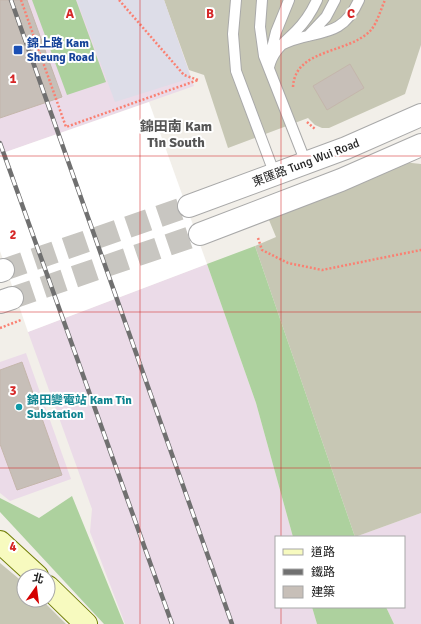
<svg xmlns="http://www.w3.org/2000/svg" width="421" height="624" viewBox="0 0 421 624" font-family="Signika,'Noto Sans TC',sans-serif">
<rect width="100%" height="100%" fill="#f2efe9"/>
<path fill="#ebdbe8" d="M0 0H164L194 86 0 154Z
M207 264 256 403 293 537H276V607H312L317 624H125L90 532 92 509 28 332Z
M26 353 71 479 10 501 0 493V362Z
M421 513V624H394L386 607H404V537H355Z"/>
<path fill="#c7c7b4" d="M164 0H421V45L405 94 329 128H322L315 125 308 118 228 148 204 75 189 70Z
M403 162 421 164V513L355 537 255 246 276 237 269 220Z
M0 563 24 583V600H42L66 624H0Z"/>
<path fill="#add19e" d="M32 0H76L106 82 67 95Z
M255 246 355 537H293L256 403 207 264Z
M72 496 124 624H104L0 512V498L39 518Z
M312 607H386L394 624H317Z"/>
<path fill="#dddde8" d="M77 0H164L191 78 115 102Z"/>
<path fill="#fff" d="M149 102 207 264 28 332 0 251V154Z"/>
<path fill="#c7bfb8" stroke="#c4b6ab" d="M0 0H27L62 97 0 118Z
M350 64 364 88 327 110 313 86Z
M22 362 62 475 17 490 0 444V370Z"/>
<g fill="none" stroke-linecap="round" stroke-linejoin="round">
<path stroke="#c8c6c1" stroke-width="22" stroke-dasharray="22 11" stroke-linecap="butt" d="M3 270 189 206
M12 298 200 234"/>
<g stroke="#a9a9a9" stroke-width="12">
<path id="service" d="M236 0 233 34 236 71 275 175
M262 0 260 27 264 56 306 163
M308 36 326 17 335 0
M279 46C313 27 340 43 359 0
M270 56 276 32 289 0
M269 67C273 50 284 43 296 31 305 22 312 11 317 0"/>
</g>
<g stroke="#a9a9a9" stroke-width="24">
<path id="tertiary" d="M189 206 346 148 421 115
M200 234 341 180 421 145
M0 271 3 270
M0 302 12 298"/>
</g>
<g stroke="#707d05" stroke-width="24">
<path id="secondary" d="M0 542 37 576
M48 587 86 624"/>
</g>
<path stroke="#fa8072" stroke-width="2.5" stroke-dasharray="2 2" stroke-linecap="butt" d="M21 0 66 127 198 80
M119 0 184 75 198 80
M293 87C295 48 349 54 371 30 377 23 381 9 385 0
M307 122 315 129
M258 238 262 250 288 263 322 270 421 250
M0 328 21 320"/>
<use href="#service" stroke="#fff" stroke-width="10"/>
<use href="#tertiary" stroke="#fff" stroke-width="22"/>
<use href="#secondary" stroke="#f7fabf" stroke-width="22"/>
<g stroke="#707070" stroke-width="4.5">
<path id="rail" d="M11 0 232 624
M0 143 172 624"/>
</g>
<use href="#rail" stroke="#fff" stroke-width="3" stroke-dasharray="9" stroke-linecap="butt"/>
</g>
<path fill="none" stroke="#d62828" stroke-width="1" stroke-opacity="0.55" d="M140 0V624M281 0V537M0 156H421M0 312H421M0 468H421M281 607V624"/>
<rect fill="#1a4fb4" stroke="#fff" stroke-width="1.5" x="13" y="45" width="10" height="10" rx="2"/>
<circle fill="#0f9aa8" stroke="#fff" stroke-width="1.5" cx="19" cy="407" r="4"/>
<g text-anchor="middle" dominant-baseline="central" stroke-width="4" stroke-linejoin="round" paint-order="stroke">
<g font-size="12" font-weight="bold" fill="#164399" stroke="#fff" text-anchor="start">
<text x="27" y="43">錦上路 Kam<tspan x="27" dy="14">Sheung Road</tspan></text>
</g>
<g font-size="12" fill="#222" stroke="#fff">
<text transform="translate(306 163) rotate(-21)">東匯路 Tung Wui Road</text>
</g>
<g font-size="12" font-weight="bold" fill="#0d838f" stroke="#fff" text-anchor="start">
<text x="27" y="400">錦田變電站 Kam Tin<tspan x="27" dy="14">Substation</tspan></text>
</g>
<g font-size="14" font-weight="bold" fill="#555" stroke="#fff">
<text x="176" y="126">錦田南 Kam<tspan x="176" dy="16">Tin South</tspan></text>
</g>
</g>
<g font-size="13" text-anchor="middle" font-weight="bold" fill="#d62828" stroke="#fff" stroke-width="4" stroke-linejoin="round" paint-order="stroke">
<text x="70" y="18">A</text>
<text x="210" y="18">B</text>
<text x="351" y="18">C</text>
<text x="13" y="83">1</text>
<text x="13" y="239">2</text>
<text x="13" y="395">3</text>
<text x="13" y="551">4</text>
</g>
<rect x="275" y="536" width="130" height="72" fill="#ffffff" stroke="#a7a7a7"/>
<rect x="283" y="549" width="20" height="6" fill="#f7fabf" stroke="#a7a7a7"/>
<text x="311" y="556" font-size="12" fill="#222222">道路</text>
<rect x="283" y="569" width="20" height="6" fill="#707070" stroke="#a7a7a7"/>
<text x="311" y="576" font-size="12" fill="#222222">鐵路</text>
<rect x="283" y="586" width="20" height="12" fill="#c7bfb8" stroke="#a7a7a7"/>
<text x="311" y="596" font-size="12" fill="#222222">建築</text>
<g transform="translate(36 588) rotate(14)"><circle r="19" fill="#ffffff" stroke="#a7a7a7"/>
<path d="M0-3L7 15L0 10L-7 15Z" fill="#d40000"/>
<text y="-6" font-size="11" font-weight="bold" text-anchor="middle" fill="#222222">北</text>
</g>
</svg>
